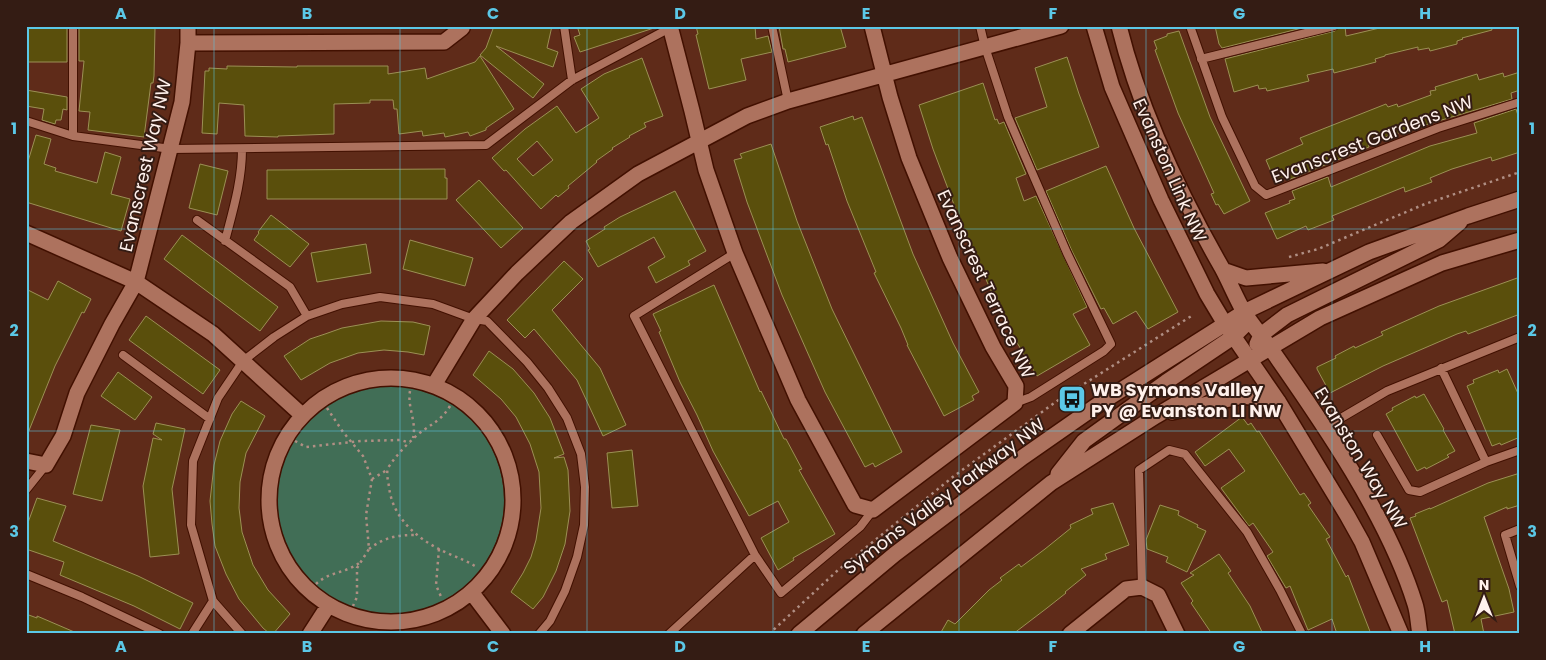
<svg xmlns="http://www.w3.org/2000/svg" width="1546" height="660" viewBox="0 0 1546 660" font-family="Poppins,sans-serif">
<rect width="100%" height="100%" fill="#5f2b19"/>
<path fill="#416e56" d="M276 500a114 114 0 1 1 228 0a114 114 0 1 1-228 0Z"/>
<path fill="#5a4f0c" stroke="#9b9054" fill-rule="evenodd" d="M26 26H67V62H26Z
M79 26 155 28 154 76 153 83H151L144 137 88 130 90 112 79 111 84 61H79Z
M494 26H552L547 48 558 52 553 67 496 46 544 84 533 98 480 55 486 48Z
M577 26H653L654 28 580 52 574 37 580 35Z
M696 26H755L756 39 768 36 772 52 741 59 746 80 709 89 696 35 698 34Z
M779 26H840L846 47 788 62 785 49H783Z
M1215 26H1310L1222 48 1219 44Z
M1339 26H1345L1346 36 1388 26H1491L1492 30 1462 38 1463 39 1457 41V44L1430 51 1429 48 1418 50V47L1385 55V56L1375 59 1376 62 1361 66 1334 73 1333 69 1307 75 1309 81 1297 84 1267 91 1266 88 1259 89 1258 85 1234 92 1225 59 1335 31Z
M1179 31 1210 117 1250 201 1224 214 1218 204 1216 205 1211 194 1214 193 1178 113 1155 50 1157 49 1154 41 1167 36V34Z
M480 56 514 109 486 128V130L470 136 468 132 445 137 444 133 423 136 422 131 399 134 397 109H394L393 100H370V103L334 104V134L278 136V137L245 136 244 105 219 103 217 134 202 133 205 71H209V68L227 69V66L297 67V66H388V74L425 68 427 79 475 62Z
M1067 57 1079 94 1099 147 1037 170 1015 118 1047 107 1035 68Z
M642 58 663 116 644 123 646 127 629 136 630 137 612 148 613 149 596 161 597 162 568 186 569 188 558 197 556 195 541 209 506 170 504 171 492 158 525 129 557 106 576 133 599 118 581 89 604 74ZM537 141 553 160 533 176 517 159Z
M1520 72V90L1511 93 1512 99 1368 142 1369 147 1288 180 1287 176 1275 181 1266 160 1303 144 1300 138 1386 104 1388 107 1397 104 1398 107 1431 95 1430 91 1436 90 1435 87 1477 74 1479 80 1503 73 1504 77Z
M983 83 995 120 997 119 999 124 1004 122 1026 174 1016 178 1024 201 1036 196 1087 307 1073 314 1090 345 1037 376 1007 326 964 231 933 149 919 105Z
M26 90 67 97V110L63 109 61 120H56L55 124 42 120 44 109 26 106Z
M1516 109 1520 122V152L1492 161 1491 157 1452 169 1430 178 1432 182 1405 192 1404 187 1332 216 1334 220 1308 230 1306 226 1277 239 1265 213 1290 203 1289 201 1295 199 1292 191 1328 177 1331 187 1430 146 1477 133 1474 123Z
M853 116 854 120 862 117 913 254 953 343 979 392 972 396 974 400 944 416 907 345H908L901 328 874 273 876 272 847 201 828 144 826 145 820 127Z
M36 135 51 139 44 164 56 168 55 171 97 183 105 152 121 157 111 194 130 199 121 231 26 202V168Z
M771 144 797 221 832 309 902 452 875 467 873 463 865 467 825 392 782 295 747 202 734 160 742 158 740 154Z
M200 164 228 171 217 215 189 208Z
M1106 166 1134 228 1178 312 1148 329 1136 311 1113 324 1104 308 1101 309 1072 251 1046 191Z
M445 169V178H447V199H267V170Z
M479 180 523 228 501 248 456 200Z
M675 191 706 251 688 261 690 265 656 283 648 267 665 257 654 237 598 267 588 250 590 249 586 241 605 229 604 227 620 217Z
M271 215 309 244 290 267 254 240 259 233 258 232Z
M182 235 278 307 260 331 164 259Z
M410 240 473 258 465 286 403 269Z
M366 244 371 273 317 282 311 253Z
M564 261 583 279 552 310 600 368 626 425 603 436 577 380 534 329 525 338 507 320Z
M1520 277V314L1468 334 1466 331 1457 334 1383 366 1330 393 1317 369V367L1336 358 1335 356 1354 346 1355 348 1383 335 1381 332 1439 306Z
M58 281 91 299 84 313 82 312 55 366 28 433H26V289L48 300Z
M714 285 760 392 761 391 784 439H786L802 469 799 470 835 534 793 558 794 560 778 570 761 538 789 522 778 501 749 516 713 451 697 415 680 382 659 332 661 331 653 314Z
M146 316 220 370 203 394 129 340Z
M381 321 413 322 430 326 424 355 408 352 384 350 358 353 330 363 301 380 284 356 310 339 325 334 342 328Z
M489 351 513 369 534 393 550 418 564 454 554 458 564 457 568 470 570 511 565 544 556 571 543 597 533 609 511 592 523 573 531 557 536 540 541 508 539 472 530 444 516 417 501 399 473 375Z
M1507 369 1520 398V437L1501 445 1500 443 1492 446 1467 386 1474 383 1473 380 1498 370 1499 373Z
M118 372 152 397 135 420 101 396Z
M1424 394 1444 429 1443 430 1455 451 1447 455 1449 457 1426 469 1425 467 1417 471 1386 414 1393 410 1392 408 1415 396 1416 398Z
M241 401 265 416 246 453 240 482 239 508 242 532 253 565 268 590 290 614 273 634H270L263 628 239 599 226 574 215 546 212 524 210 501 214 465 220 441 232 414Z
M1242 417 1248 425 1251 423 1257 432 1259 431 1300 495 1304 493 1311 503 1308 505 1330 537 1326 539 1346 577 1348 575 1371 634H1337L1332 619 1308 630 1290 586 1286 588 1267 556 1273 552 1253 523 1249 526 1221 488 1245 471 1229 449 1205 466 1195 452Z
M156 423 185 429 172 489 179 554 150 557 143 486 153 438 162 440 153 434Z
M91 425 120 430 102 501 73 494Z
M632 450 638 506 612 508 607 453Z
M1520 473V505L1507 509V507L1484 517 1509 589 1514 612 1481 619 1484 634H1455L1447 600 1442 602 1410 518 1416 516 1415 514 1430 508V509L1488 483Z
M37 498 66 506 53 541 138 576 193 603 180 629 134 606 60 575 64 562 26 549V528Z
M1113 503 1129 545 1105 554 1107 559 1081 569 1086 575 1065 592 1066 593 1047 608 1013 634H940L948 620 955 624 989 590 1002 580 1000 578 1019 564 1021 567 1045 549 1071 528 1070 525 1093 514 1091 509Z
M1160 505 1179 511 1178 515 1198 525 1197 527 1206 531 1187 572 1166 562 1168 557 1147 549 1146 540Z
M1219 554 1231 571 1228 573 1250 606 1263 634H1212L1191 603 1193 601 1181 583 1194 575 1190 573Z
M26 614 37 618V616L79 634H26Z"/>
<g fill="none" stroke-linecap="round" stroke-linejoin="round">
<g stroke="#421000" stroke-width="10">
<path id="lane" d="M73 26V136L171 149 486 145 572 80 670 28
M564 26 572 80
M772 26 788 101
M980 26 985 47 1008 117 1067 253 1111 344 1104 351 1031 397 1015 403
M1190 26 1222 117 1255 186 1266 195 1438 128 1520 102
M1201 59 1334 26
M26 121 73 136
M197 220 290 287 307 316
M225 241C233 210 242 181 242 149
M735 253 634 316 755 555 781 593 860 527 873 510
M123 355 210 419
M1441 368 1486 462
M1324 428 1387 391 1520 337
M1377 435 1409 490 1420 492 1486 462 1520 450
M26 490 46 465
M1520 529 1505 535 1520 586
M26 574 82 597 160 634
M1142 587 1139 470 1169 450 1185 454 1247 532 1280 590 1302 634
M192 634 213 601
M242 634 213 601 191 525 193 461 218 398 243 361 274 337 307 316 342 304 380 297 433 304 474 319 487 321 527 362 548 388 567 418 581 454 585 487 584 525 577 557 565 591 550 621 539 634
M669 634 755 555"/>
</g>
<g stroke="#421000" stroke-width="18">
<path id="street" d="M670 26 692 111 706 170 735 253 798 400 855 505 873 510 1015 403 1016 386 993 347 950 258 909 158 890 97 872 26
M188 43 444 42 462 28 461 26
M26 233 136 282 213 334 302 415
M269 500a122 122 0 1 1 244 0a122 122 0 1 1-244 0Z
M434 385 474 319 517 273 571 222 638 174 747 116 788 101 1061 26
M26 461 46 465 63 436 77 393 112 324 136 282 182 102 188 43V26
M472 593 503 634
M310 634 328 606
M1070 634 1126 589 1142 587 1158 595 1177 634"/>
</g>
<g stroke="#421000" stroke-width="18">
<path id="secondary" d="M1094 26 1112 87 1161 200 1207 294 1225 324 1278 401 1347 515 1362 542 1401 634
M1119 26C1140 111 1179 193 1222 268 1230 283 1236 298 1244 312 1252 325 1262 336 1271 349 1323 423 1388 517 1415 604 1418 613 1418 624 1420 634
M1223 270 1246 278 1323 271
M1257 344 1261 335 1287 315 1439 240 1460 222
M1172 412 1243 396 1278 401
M1058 474 1084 441 1166 382 1233 337 1244 326V312
M799 634 895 554 1023 457 1099 404 1244 312 1369 252 1468 216 1520 199
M864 634 1051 483 1156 416 1320 318 1442 263 1520 240"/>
</g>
<path stroke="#b08f84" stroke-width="2.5" stroke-dasharray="2.5 4" stroke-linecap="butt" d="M1289 257 1318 249 1425 204 1520 172
M410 391C407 407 417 422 413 438
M450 406C439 424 427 425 413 439 405 446 396 456 390 465 385 471 388 479 389 487 393 520 419 540 447 553 458 558 468 561 478 568
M327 408 343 432 363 456 372 479 366 515 369 549 357 568V597L353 606
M295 441 306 447 361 441 401 440 410 443
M372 479 387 470
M369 549C384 537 398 535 416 535
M439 549 436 585 442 599
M316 584C328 572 346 573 359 563
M769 634 837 571 954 476 1057 401 1193 315"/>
<use href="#lane" stroke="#ad725e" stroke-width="8"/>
<use href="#street" stroke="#ad725e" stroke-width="15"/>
<use href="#secondary" stroke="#ad725e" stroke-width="15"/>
</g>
<path fill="none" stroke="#5bc8e7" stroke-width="1" stroke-opacity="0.55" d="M214 26V634M400 26V634M587 26V634M773 26V634M959 26V634M1146 26V634M1332 26V634M26 229H1520M26 431H1520"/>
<defs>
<g id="bus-square" transform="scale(1.4375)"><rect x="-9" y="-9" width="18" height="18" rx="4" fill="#5bc8e7" stroke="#341c14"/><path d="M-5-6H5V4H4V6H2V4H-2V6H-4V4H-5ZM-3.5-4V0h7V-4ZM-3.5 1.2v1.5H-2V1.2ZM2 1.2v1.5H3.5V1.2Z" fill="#111"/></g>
</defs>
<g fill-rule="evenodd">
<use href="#bus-square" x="1072" y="399"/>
</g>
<g text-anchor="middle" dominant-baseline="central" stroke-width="4" stroke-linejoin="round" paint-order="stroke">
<g font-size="18" fill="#fff1ec" stroke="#341c14">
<text transform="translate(1372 139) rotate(-21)">Evanscrest Gardens NW</text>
<text transform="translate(145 165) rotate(-77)">Evanscrest Way NW</text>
<text transform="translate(1170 170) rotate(66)">Evanston Link NW</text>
<text transform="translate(986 284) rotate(65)">Evanscrest Terrace NW</text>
<text transform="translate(1361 458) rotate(59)">Evanston Way NW</text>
<text transform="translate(944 496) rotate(-37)">Symons Valley Parkway NW</text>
</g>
<g font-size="18" font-weight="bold" fill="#fff1ec" stroke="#341c14" text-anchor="start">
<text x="1091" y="389">WB Symons Valley<tspan x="1091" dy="21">PY @ Evanston LI NW</tspan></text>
</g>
</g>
<rect width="1546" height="660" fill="none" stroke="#341c14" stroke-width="55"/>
<g transform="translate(1484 598)" stroke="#341c14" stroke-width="4" paint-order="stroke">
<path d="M0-4L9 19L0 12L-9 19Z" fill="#fff1ec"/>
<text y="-8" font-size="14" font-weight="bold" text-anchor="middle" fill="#fff1ec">N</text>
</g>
<rect x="28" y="28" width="1490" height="604" fill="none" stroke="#5bc8e7" stroke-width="2"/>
<g font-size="16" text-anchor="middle" font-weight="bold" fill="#5bc8e7">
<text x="121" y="19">A</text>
<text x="307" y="19">B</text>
<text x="493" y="19">C</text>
<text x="680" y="19">D</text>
<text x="866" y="19">E</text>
<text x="1053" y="19">F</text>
<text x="1239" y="19">G</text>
<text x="1425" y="19">H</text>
<text x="14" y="134">1</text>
<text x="1532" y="134">1</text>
<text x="14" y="336">2</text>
<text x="1532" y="336">2</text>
<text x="14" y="537">3</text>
<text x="1532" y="537">3</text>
<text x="121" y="652">A</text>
<text x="307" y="652">B</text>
<text x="493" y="652">C</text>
<text x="680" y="652">D</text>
<text x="866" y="652">E</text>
<text x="1053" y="652">F</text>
<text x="1239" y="652">G</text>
<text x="1425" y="652">H</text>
</g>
</svg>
